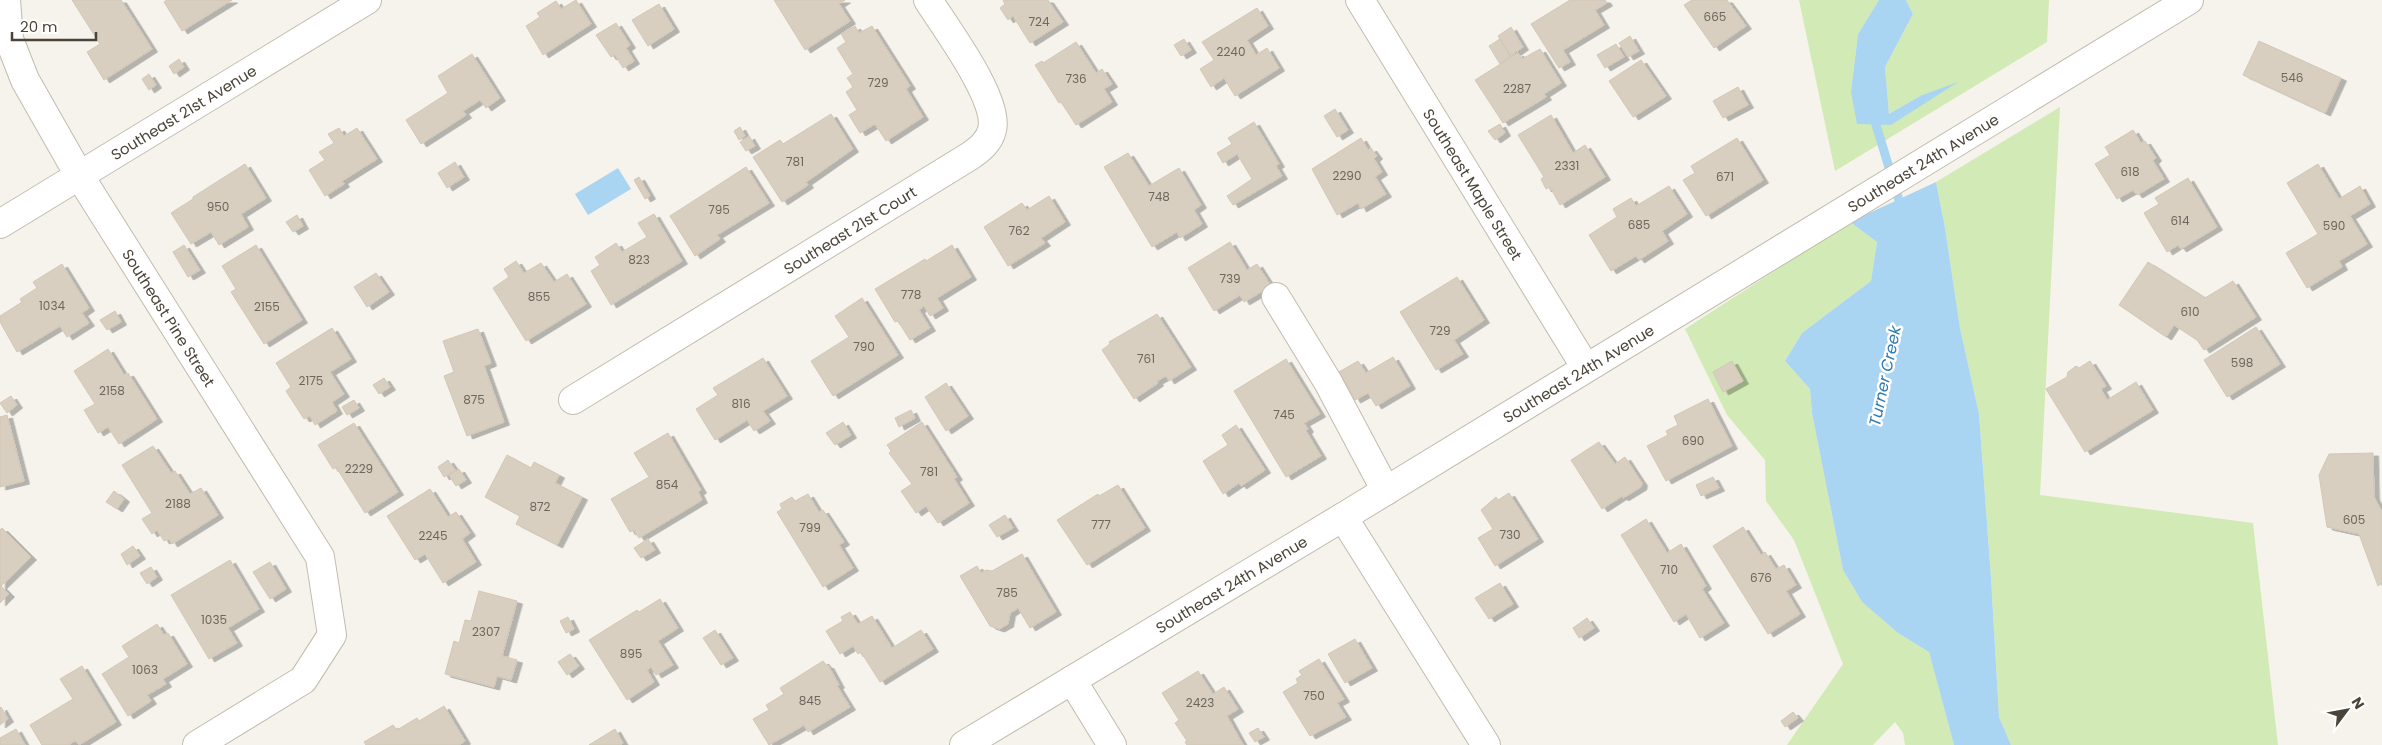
<svg xmlns="http://www.w3.org/2000/svg" width="2382" height="745" viewBox="0 0 2382 745" font-family="Poppins,sans-serif">
<defs>
<filter id="shadow"><feDropShadow dx="5.5" dy="3" stdDeviation="0" flood-color="#0004"/></filter>
</defs>
<rect width="100%" height="100%" fill="#f6f3ec"/>
<path fill="#d2eab5" d="M1799 0H1879L1858 34 1851 92 1891 125 1920 96 1889 114 1885 67 1913 14 1906 0H2049L2047 42 1835 171Z
M2060 107 2040 495 2253 523 2278 745H2011L1999 717 1991 578 1979 414 1960 328 1945 228 1936 182Z
M1850 222 1877 242 1871 281 1802 333 1785 361 1810 389 1812 413 1843 570 1862 602 1898 633 1929 652 1954 745H1905L1903 733 1895 722 1873 745H1787L1843 664 1794 540 1766 501 1765 460 1727 415 1685 329Z"/>
<path fill="#a9d4f2" d="M1879 0H1906L1913 14 1885 67 1889 114 1920 96 1958 82 1891 125 1857 124 1851 92 1858 34Z
M618 168 631 189 588 215 575 194Z
M1936 182 1945 228 1960 328 1979 414 1991 578 1999 717 2011 745H1954L1929 652 1898 633 1862 602 1843 570 1812 413 1810 389 1785 361 1802 333 1871 281 1877 242 1850 222Z"/>
<g fill="none" stroke-linecap="round" stroke-linejoin="round">
<path stroke="#a9d4f2" stroke-width="9" d="M1873 115 1902 210"/>
</g>
<path fill="#d8cfc1" stroke="#d3c7b4" filter="url(#shadow)" d="M72 0H121L152 49 104 80 87 52 100 44Z
M167 0H232L182 31 164 2Z
M576 0 591 24 543 55 526 26 540 17 537 13 556 1 561 9Z
M774 0H845L839 4 850 21 805 50Z
M1003 0H1048L1063 22 1030 43 1013 16 1008 20 1000 8 1005 4Z
M1570 0H1605L1607 3 1595 10 1604 25 1563 50 1570 62 1559 68 1531 24Z
M1692 0H1727L1746 26 1714 48 1684 5Z
M659 4 674 29 648 46 632 20Z
M1257 8 1268 26 1247 40 1256 55 1267 48 1279 68 1235 96 1224 78 1211 87 1200 69 1214 60 1202 42Z
M616 23 630 45 626 48 634 61 623 68 615 55 611 57 596 35Z
M855 26 859 33 872 26 910 86 906 89 923 117 886 141 875 124 860 133 849 115 857 110 846 92 853 87 847 78 853 74 837 48 846 42 841 34Z
M1511 27 1523 47 1510 56 1498 36Z
M1630 36 1639 51 1628 57 1619 43Z
M1184 39 1191 50 1181 56 1174 45Z
M1500 39 1511 56 1500 64 1489 46Z
M2259 41 2341 78 2325 113 2243 75Z
M1076 42 1096 73 1102 69 1112 84 1104 89 1112 102 1076 125 1061 102 1059 103 1035 65 1042 61 1043 63Z
M1616 44 1624 57 1605 68 1597 55Z
M1540 49 1561 83 1544 94 1546 97 1503 123 1475 80 1518 53 1522 59Z
M472 54 500 98 486 108 480 100 463 111 466 115 421 144 406 120 448 93 438 76Z
M179 59 184 67 174 74 169 66Z
M1641 60 1666 96 1633 117 1609 81Z
M149 74 156 85 149 90 142 79Z
M1738 87 1748 105 1723 118 1713 101Z
M1335 109 1348 130 1337 137 1324 116Z
M831 114 853 149 806 182 808 185 782 202 753 157 780 140 783 144Z
M1551 115 1573 153 1585 145 1605 177 1560 205 1550 187 1546 189 1541 179 1544 177 1518 135Z
M1254 122 1279 164 1276 166 1282 176 1233 205 1227 196 1252 179 1237 154 1223 163 1217 153 1232 144 1228 138Z
M1500 124 1505 133 1495 140 1488 131Z
M740 127 745 136 739 140 734 131Z
M339 128 344 136 357 128 377 159 342 181 344 184 325 196 309 170 325 160 319 152 334 143 328 134Z
M2133 130 2141 143 2145 141 2156 158 2153 161 2164 179 2137 195 2133 190 2117 199 2095 164 2110 155 2105 147Z
M749 136 755 146 746 151 740 142Z
M1361 138 1368 150 1371 148 1377 156 1374 159 1382 172 1375 177 1386 194 1361 209 1358 203 1337 215 1312 169Z
M1737 138 1763 180 1706 216 1683 180 1695 173 1691 166Z
M1128 153 1149 186 1179 168 1201 205 1194 210 1202 224 1180 238 1177 232 1152 247 1104 167Z
M455 162 464 177 447 188 438 173Z
M245 164 266 198 241 214 248 227 219 245 211 232 191 244 171 213 193 199V197Z
M2318 164 2339 199 2360 186 2370 204 2350 216 2367 244 2339 261 2342 267 2307 288 2286 253 2318 234 2287 183Z
M746 167 769 203 717 235 720 239 695 256 670 216Z
M639 177 650 196 645 199 634 180Z
M2188 178 2217 227 2181 249 2178 245 2167 252 2144 213 2159 204 2155 198Z
M1669 186 1687 214 1662 231 1668 241 1639 260 1636 256 1611 271 1589 235 1617 217 1613 209 1631 198 1636 206Z
M1049 196 1065 222 1041 238 1045 243 1008 266 984 227 1022 203 1027 210Z
M654 214 682 261 611 305 591 271 600 265 595 257 616 243 622 252 647 237 638 223Z
M297 215 303 226 293 232 286 222Z
M1230 242 1247 270 1257 264 1271 286 1244 302 1240 295 1214 311 1188 268Z
M184 245 200 270 188 277 173 252Z
M256 245 302 320 264 344 231 292 236 289 222 266Z
M952 245 971 277 937 298 943 308 930 316 924 306 919 310 930 328 910 340 898 321 895 322 875 289 925 259 926 261Z
M516 261 524 273 541 263 554 282 567 274 586 304 526 341 493 288 509 277 504 269Z
M2148 262 2205 298 2233 281 2256 317 2204 350 2197 340 2174 325 2166 337 2119 305Z
M62 264 89 308 82 313 89 323 67 337 60 326 17 352 0 322V316L22 302 20 299 37 288 33 282Z
M376 273 389 292 367 307 354 287Z
M1457 277 1484 320 1454 340 1463 354 1436 370 1400 312Z
M862 298 898 355 833 396 811 361 849 337 835 316Z
M115 311 121 322 107 330 100 320Z
M1157 314 1191 367 1169 381 1166 376 1157 381 1158 383 1134 399 1102 350 1110 344 1109 342Z
M2256 327 2280 364 2227 397 2204 360Z
M332 328 351 359 330 372 344 394 332 402 337 411 315 425 310 416 304 419 286 391 291 387 276 363Z
M478 329 491 363 484 366 504 422 467 436 444 376 454 372 443 341Z
M108 349 124 375 128 373 157 419 119 444 108 427 98 433 84 410 95 404 74 371Z
M1393 357 1410 386 1376 406 1368 393 1355 400 1339 372 1358 361 1366 373Z
M763 358 787 396 763 411 770 421 754 431 747 420 715 440 696 409 718 395 713 388Z
M1286 359 1320 414 1304 423 1308 429 1306 431 1321 456 1286 477 1234 391Z
M1732 361 1743 381 1723 392 1713 372Z
M2090 361 2106 386 2101 389 2107 400 2136 382 2153 410 2085 452 2046 389 2067 377 2068 372 2076 366 2079 368Z
M384 378 390 387 379 394 373 385Z
M946 383 968 416 946 431 925 397Z
M11 396 17 405 7 413 0 403Z
M1708 399 1732 446 1666 481 1647 446 1668 435 1666 431 1678 425 1674 416Z
M354 400 359 408 347 415 342 407Z
M911 410 915 418 899 427 895 418Z
M7 415 24 481 0 487V417Z
M843 422 851 435 835 445 826 433Z
M922 422 957 477 954 479 969 503 938 523 926 506 916 513 901 491 912 484 889 453 891 451 887 445Z
M354 423 398 492 365 513 336 467 333 469 318 445Z
M1236 425 1265 470 1241 486 1239 483 1223 494 1203 461 1228 445 1222 435Z
M668 433 701 490 698 492 702 500 639 538 634 530 630 532 611 499 649 477 634 453Z
M1599 442 1615 464 1625 457 1642 483 1641 487 1623 498 1622 496 1602 509 1571 460Z
M153 446 171 473 175 471 190 494 201 488 218 515 172 544 169 539 164 541 157 530 152 534 142 519 152 513 122 465Z
M2373 453 2374 497 2382 512V583L2378 586 2359 534 2327 527 2319 475 2329 454Z
M507 455 531 468 534 462 559 475 555 483 582 497 557 545 516 524 520 516 485 497Z
M448 460 455 470 444 477 438 467Z
M459 469 466 480 456 486 449 475Z
M1713 477 1719 488 1701 496 1696 485Z
M1118 485 1145 528 1087 565 1057 520 1098 494 1099 496Z
M430 489 448 517 456 512 470 533 462 539 476 562 443 583 425 554 415 560 387 516Z
M114 491 124 499 117 509 106 502Z
M1509 493 1538 539 1495 566 1478 538 1493 529 1481 510 1496 497 1498 500Z
M808 494 819 512 823 510 844 542 839 545 853 568 823 587 777 512 782 509 780 504 792 497 795 501Z
M1005 515 1013 528 997 537 989 525Z
M1646 519 1667 553 1681 544 1706 586 1702 589 1724 623 1700 638 1686 614 1674 622 1621 535Z
M1743 527 1761 555 1765 552 1776 569 1784 565 1796 585 1786 591 1800 614 1768 634 1713 546Z
M2 528 31 557 1 586 9 594 0 603V530Z
M648 539 655 550 641 558 634 548Z
M133 546 140 556 127 565 121 554Z
M1022 554 1056 612 1030 628 1018 608 1010 613 1008 624 999 629 990 626 960 576 977 566 981 573 986 570 992 571Z
M230 560 259 609 228 628 237 643 209 659 171 595Z
M270 562 286 589 270 599 253 572Z
M151 567 157 577 147 584 140 573Z
M1500 583 1513 604 1489 619 1475 598Z
M479 591 517 601 502 656 517 660 511 680 497 676 494 687 445 674 454 641 459 643 465 620 471 621Z
M660 599 678 628 658 641 673 665 656 675 651 667 647 670 654 682 627 700 589 640 637 610 639 612Z
M850 612 858 624 872 616 892 648 921 630 933 649 880 682 861 652 858 654 853 646 840 654 826 631 843 621 841 617Z
M568 617 574 629 566 633 560 621Z
M1587 618 1594 628 1579 638 1573 628Z
M157 624 164 635 168 633 187 664 163 679 166 684 147 695 151 701 128 716 102 674 129 657 122 646Z
M715 630 733 658 721 665 703 638Z
M1355 639 1372 668 1345 683 1328 654Z
M570 654 579 666 567 675 558 662Z
M1319 659 1344 699 1337 703 1346 717 1310 736 1283 692 1298 683 1296 679 1302 675 1299 671Z
M823 661 827 666 828 665 839 685 837 686 850 707 808 732 804 725 769 745 753 719 769 710 766 705 784 694 780 688Z
M82 666 116 722 79 745 75 741 68 745H42L30 725 73 699 60 679Z
M1198 671 1213 694 1224 687 1238 709 1227 716 1243 745H1187L1185 742 1187 741 1175 723 1179 720 1162 693Z
M444 706 465 741 459 745H366L364 742 393 725 397 730 417 718 419 721Z
M1 707 8 719 0 725V708Z
M1793 712 1798 718 1785 727 1781 721Z
M1258 728 1264 737 1255 742 1249 733Z
M16 729 25 745H0V738Z
M615 729 623 743 620 745H589Z"/>
<g fill="none" stroke-linecap="round" stroke-linejoin="round">
<g stroke="#c2bbae" stroke-width="30">
<g id="minor">
<path id="s1" d="M6 0 9 39 25 80 79 175 320 557 332 635 303 680 197 745"/>
<path id="s2" d="M1360 0 1586 368"/>
<path id="s3" d="M0 224 367 0"/>
<path d="M1276 297 1328 382 1386 491"/>
<path id="s4" d="M573 400 970 156C980 149 989 142 992 130 1000 100 945 27 928 0"/>
<path d="M1343 517 1486 745"/>
<path d="M1072 680 1112 745"/>
<path id="s5" d="M964 745 1343 517 2189 0"/>
</g>
</g>
<use href="#minor" stroke="#fff" stroke-width="28"/>
</g>
<g text-anchor="middle" dominant-baseline="central" stroke-width="5" stroke-linejoin="round" paint-order="stroke">
<g font-size="12" fill="#6e675b">
<text x="1715" y="16">665</text>
<text x="1039" y="21">724</text>
<text x="1231" y="51">2240</text>
<text x="2292" y="77">546</text>
<text x="1076" y="78">736</text>
<text x="878" y="82">729</text>
<text x="1517" y="88">2287</text>
<text x="795" y="161">781</text>
<text x="1567" y="165">2331</text>
<text x="2130" y="171">618</text>
<text x="1347" y="175">2290</text>
<text x="1725" y="176">671</text>
<text x="1159" y="196">748</text>
<text x="218" y="206">950</text>
<text x="719" y="209">795</text>
<text x="2180" y="220">614</text>
<text x="1639" y="224">685</text>
<text x="2334" y="225">590</text>
<text x="1019" y="230">762</text>
<text x="639" y="259">823</text>
<text x="1230" y="278">739</text>
<text x="911" y="294">778</text>
<text x="539" y="296">855</text>
<text x="52" y="305">1034</text>
<text x="267" y="306">2155</text>
<text x="2190" y="311">610</text>
<text x="1440" y="330">729</text>
<text x="864" y="346">790</text>
<text x="1146" y="358">761</text>
<text x="2242" y="362">598</text>
<text x="311" y="380">2175</text>
<text x="112" y="390">2158</text>
<text x="474" y="399">875</text>
<text x="741" y="403">816</text>
<text x="1284" y="414">745</text>
<text x="1693" y="440">690</text>
<text x="359" y="468">2229</text>
<text x="929" y="471">781</text>
<text x="667" y="484">854</text>
<text x="178" y="503">2188</text>
<text x="540" y="506">872</text>
<text x="2354" y="519">605</text>
<text x="1101" y="524">777</text>
<text x="810" y="527">799</text>
<text x="1510" y="534">730</text>
<text x="433" y="535">2245</text>
<text x="1669" y="569">710</text>
<text x="1761" y="577">676</text>
<text x="1007" y="592">785</text>
<text x="214" y="619">1035</text>
<text x="486" y="631">2307</text>
<text x="631" y="653">895</text>
<text x="145" y="669">1063</text>
<text x="1314" y="695">750</text>
<text x="810" y="700">845</text>
<text x="1200" y="702">2423</text>
</g>
<g font-size="15" fill="#4b4439" stroke="#fff">
<text stroke="none"><textPath href="#s3" startOffset="215">Southeast 21st Avenue</textPath></text>
<text stroke="none"><textPath href="#s5" startOffset="1122">Southeast 24th Avenue</textPath></text>
<text stroke="none"><textPath href="#s2" startOffset="216">Southeast Maple Street</textPath></text>
<text stroke="none"><textPath href="#s4" startOffset="325">Southeast 21st Court</textPath></text>
<text stroke="none"><textPath href="#s1" startOffset="361">Southeast Pine Street</textPath></text>
<text stroke="none"><textPath href="#s5" startOffset="718">Southeast 24th Avenue</textPath></text>
<text stroke="none"><textPath href="#s5" startOffset="312">Southeast 24th Avenue</textPath></text>
</g>
<g font-size="16" font-style="italic" fill="#2e7ab2" stroke="#fff">
<text transform="translate(1885 376) rotate(-78)">Turner Creek</text>
</g>
</g>
<g transform="translate(2347 710) rotate(58)" stroke="#ffffff" stroke-width="4" paint-order="stroke">
<path d="M0-4L9 19L0 12L-9 19Z" fill="#4b4439"/>
<text y="-8" font-size="14" font-weight="bold" text-anchor="middle" fill="#4b4439">N</text>
</g>
<path d="M12 32v8h84v-8" fill="none" stroke="#4b4439" stroke-width="2.5"/>
<text x="20" y="32" font-size="15" fill="#4b4439" stroke="#ffffff" stroke-width="4" paint-order="stroke">20 m</text>
</svg>
